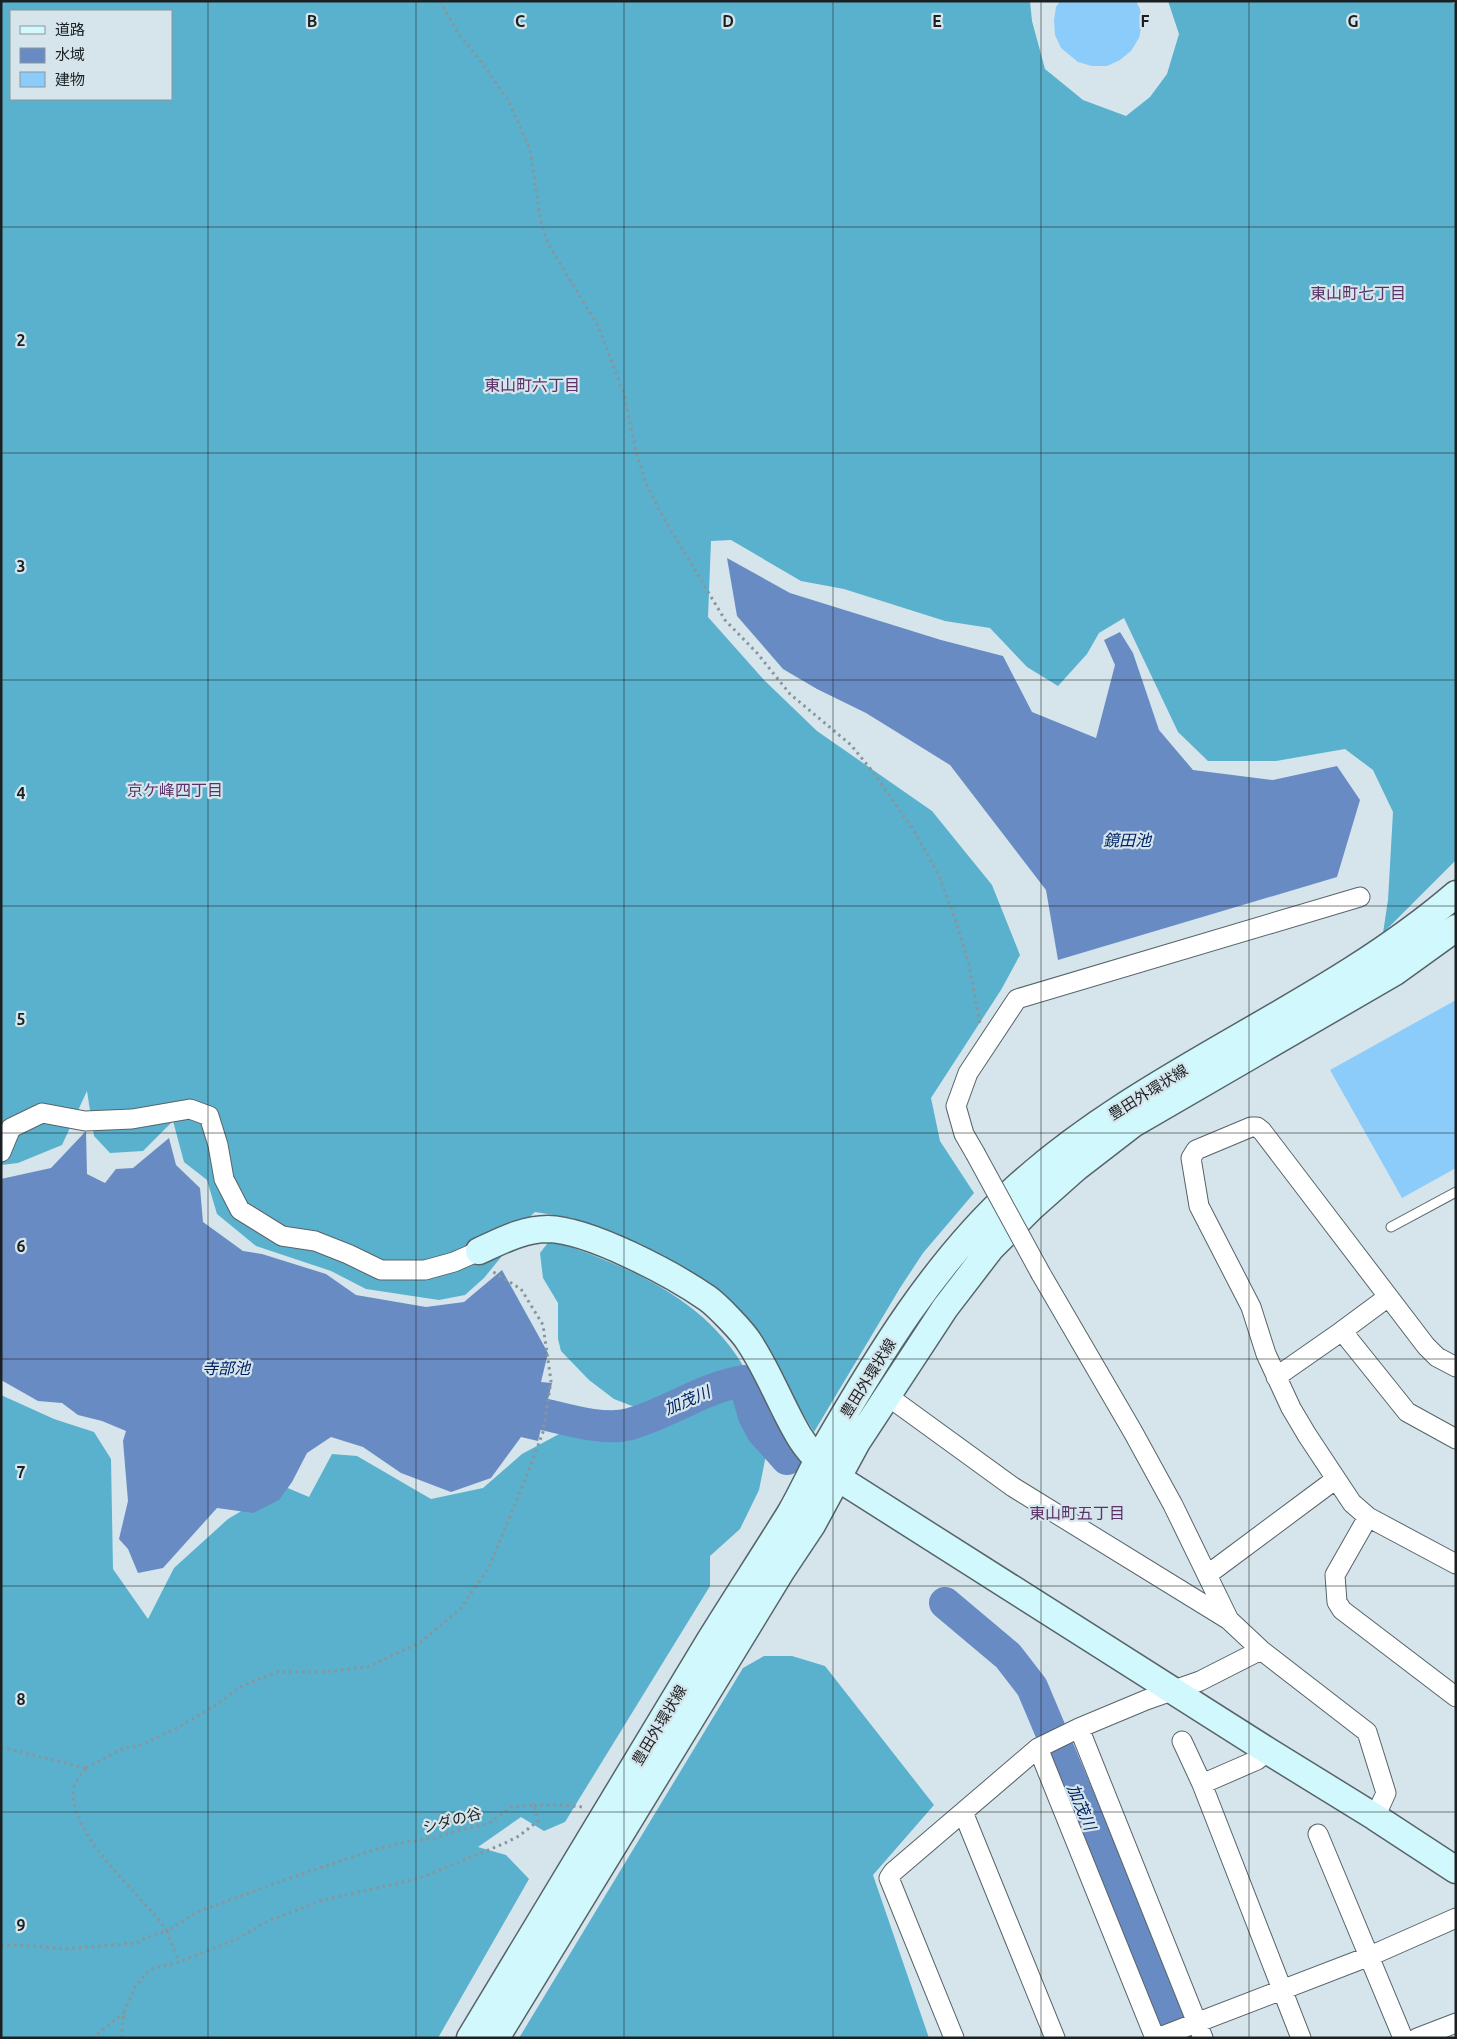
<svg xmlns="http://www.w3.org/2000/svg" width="1457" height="2039" viewBox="0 0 1457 2039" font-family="Ubuntu,'Noto Sans JP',sans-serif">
<rect width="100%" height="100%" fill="#d5e5eb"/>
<path fill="#5ab1ce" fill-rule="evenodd" d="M1 1H1030L1032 21 1045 69 1083 100 1126 116 1150 97 1167 74 1179 34 1168 1H1451L1456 5V860L1383 933 1388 900 1393 812 1373 770 1345 749 1276 761H1208L1178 732 1124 618 1099 633 1087 654 1058 686 1027 667 990 628 945 621 844 589 801 581 731 540 711 541 708 617 765 681 817 731 932 811 992 885 1020 955 1001 990 931 1098 940 1141 974 1193 923 1253 900 1288 814 1432 759 1340 704 1287 616 1233 573 1218 535 1212 515 1230 506 1251 484 1278 465 1295 439 1300 366 1289 331 1271 256 1246 217 1214 207 1180 184 1162 173 1121 143 1151 110 1153 94 1136 87 1091 62 1145 18 1163 1 1165ZM11 11H171V99H11Z
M550 1240C626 1265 707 1299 746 1371L645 1411 614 1399 589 1380 561 1351 558 1339V1303L543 1278 540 1253Z
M740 1390 745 1397 766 1455 759 1490 740 1529 710 1556V1586L565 1822 544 1831 521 1817 478 1847 506 1855 529 1879 438 2038H1V1395L54 1419 94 1432 111 1459 113 1569 148 1619 174 1568 228 1519 283 1486 309 1497 332 1454 357 1456 431 1499 483 1488 522 1454 561 1433 628 1435 671 1423Z
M764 1656H792L825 1666 934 1805 873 1875 929 2038H519L743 1668Z"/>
<path fill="#698bc3" d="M727 558 790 593 941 640 1003 656 1032 712 1096 738 1115 665 1104 640 1120 632 1133 653 1159 730 1193 770 1273 780 1337 766 1360 800 1337 877 1058 960 1046 890 950 765 866 713 817 689 783 669 737 616Z
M86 1131 87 1174 105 1183 116 1169 133 1168 169 1138 176 1165 200 1188 203 1222 243 1251 262 1254 326 1274 356 1295 426 1307 464 1302 502 1270 548 1353 541 1382 552 1383 538 1441 521 1437 491 1478 451 1492 401 1473 363 1447 331 1437 307 1453 292 1482 279 1500 253 1513 217 1508 163 1568 138 1573 128 1549 119 1539 128 1501 123 1441 126 1431 102 1421 78 1415 62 1403 38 1401 1 1380V1179L51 1168Z"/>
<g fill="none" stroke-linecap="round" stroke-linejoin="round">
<path stroke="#698bc3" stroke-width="32" d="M543 1414C568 1420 605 1431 630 1424 669 1413 704 1387 744 1381L754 1416 762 1431 787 1459
M945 1603 1008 1656 1032 1687 1180 2038"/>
</g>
<path fill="#8cccfb" d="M1060 1H1136L1140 9 1142 24 1139 38 1131 51 1120 60 1107 66H1092L1078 62 1061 48 1055 35 1054 20 1056 7Z
M1456 1000V1168L1402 1198 1330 1070Z"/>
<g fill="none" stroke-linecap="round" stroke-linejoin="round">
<g stroke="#56646a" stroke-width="11">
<path id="lane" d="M1391 1227 1456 1192"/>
</g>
<g stroke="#56646a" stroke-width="21">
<path id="street" d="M1 1152 11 1128 42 1113 85 1121 132 1119 190 1109 209 1116 218 1145 224 1179 240 1210 282 1236 315 1241 348 1254 381 1270H425L454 1262 479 1251
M975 1153 964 1134 956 1106 968 1073 1017 999 1360 897
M1041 1274 1133 1432 1173 1505 1229 1620
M1388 1297 1342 1331 1407 1412 1456 1439
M1456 1367 1437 1357 1426 1346 1262 1131 1257 1127H1251L1196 1150 1191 1158 1199 1206 1251 1307 1266 1354 1291 1408 1307 1435 1352 1503 1368 1517 1456 1564
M1276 1377 1342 1331
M889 1397 1013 1487 1229 1620 1261 1650 1367 1732 1386 1793 1375 1817
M1368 1517 1335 1575 1337 1602 1342 1610 1456 1697
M1207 1575 1336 1479
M1079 1728 1203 2038
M1182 1741 1202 1784 1301 2038
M1038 1748 1155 2038
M1202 1784 1257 1760 1268 1751
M963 1812 1055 2038
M1318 1834 1403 2038
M954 2038 889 1878 893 1872 1038 1748 1079 1728 1146 1700 1200 1681 1261 1650
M1157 2038 1370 1956 1456 1918
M1417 2038 1456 2023"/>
</g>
<g stroke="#56646a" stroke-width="29">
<path id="secondary" d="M479 1251C501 1241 523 1229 548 1229 590 1230 672 1274 707 1298 717 1305 743 1332 749 1342 769 1372 781 1406 799 1436 809 1453 823 1466 838 1478L1268 1751 1375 1817 1456 1870
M470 2038C551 1906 629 1772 710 1640 736 1598 763 1557 789 1515 801 1495 810 1474 821 1454 876 1359 935 1260 1018 1186 1149 1068 1322 1009 1456 894
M496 2038 782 1570 812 1525 857 1442 945 1308 991 1248 1031 1208 1076 1168 1133 1124 1395 972 1456 928"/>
</g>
<path stroke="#89959a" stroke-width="3" stroke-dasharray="2.5 4" stroke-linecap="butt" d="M440 1 457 31 484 66 508 100 530 149 541 223 548 244 598 326 624 394 636 451 645 481 660 512 725 620 757 653 790 694 851 745 873 772 913 829 939 876 956 921 969 965 980 1024
M1 1747 86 1768
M86 1768 124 1748 141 1745 177 1728 218 1704 238 1688 277 1672H325L368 1667 421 1642 461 1608 489 1567 527 1475 543 1432 551 1381 543 1325 521 1289 490 1270
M534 1805H564L583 1807
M1 1946 21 1945 64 1949 137 1943 145 1938 167 1931C140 1892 73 1841 73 1792 73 1784 82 1774 86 1768
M92 2038 124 2013
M121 2038 124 2013 135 1987 150 1969 179 1962 235 1940 268 1921 323 1900 417 1879 503 1844 519 1836 538 1821 534 1805 511 1807 488 1824 459 1830 435 1838 406 1842 370 1851 293 1877 197 1912 167 1931 179 1962"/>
<use href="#lane" stroke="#fff" stroke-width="9"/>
<use href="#street" stroke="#fff" stroke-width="19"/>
<use href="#secondary" stroke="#d1f8fc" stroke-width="26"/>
<g stroke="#56646a" stroke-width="21" stroke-linecap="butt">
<path id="street-bridge" d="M975 1153 1041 1274"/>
</g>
<use href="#street-bridge" stroke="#fff" stroke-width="19"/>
</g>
<path fill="none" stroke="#1b2123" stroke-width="1" stroke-opacity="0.55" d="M208 1V2038M416 1V2038M624 1V2038M833 1V2038M1041 1V2038M1249 1V2038M1 227H1456M1 453H1456M1 680H1456M1 906H1456M1 1133H1456M1 1359H1456M1 1586H1456M1 1812H1456"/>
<g text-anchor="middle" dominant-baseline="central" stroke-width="4.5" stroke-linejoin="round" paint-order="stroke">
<g font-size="15" fill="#1b2123" stroke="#d5e5eb">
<text transform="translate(1148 1092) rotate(-32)">豊田外環状線</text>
<text transform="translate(868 1378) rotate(-58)">豊田外環状線</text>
<text transform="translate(659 1725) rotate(-59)">豊田外環状線</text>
<text transform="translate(452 1820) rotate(-15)">シダの谷</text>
</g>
<g font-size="16" fill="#5b3268" stroke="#d5e5eb">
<text x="1358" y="293">東山町七丁目</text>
<text x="532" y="385">東山町六丁目</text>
<text x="175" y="790">京ケ峰四丁目</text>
<text x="1077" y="1513">東山町五丁目</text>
</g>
<g font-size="16" font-style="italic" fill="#002265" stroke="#d5e5eb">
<text x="1127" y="840">鏡田池</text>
<text x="226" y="1368">寺部池</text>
<text transform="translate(687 1400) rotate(-23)">加茂川</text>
<text transform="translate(1082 1807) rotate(67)">加茂川</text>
</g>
</g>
<g font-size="16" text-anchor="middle" font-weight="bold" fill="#1b2123" stroke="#d5e5eb" stroke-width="4.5" stroke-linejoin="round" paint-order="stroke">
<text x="312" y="27">B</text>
<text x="520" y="27">C</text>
<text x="728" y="27">D</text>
<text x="937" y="27">E</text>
<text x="1145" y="27">F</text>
<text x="1353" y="27">G</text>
<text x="21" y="346">2</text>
<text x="21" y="572">3</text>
<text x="21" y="799">4</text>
<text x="21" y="1025">5</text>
<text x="21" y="1252">6</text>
<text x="21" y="1478">7</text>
<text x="21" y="1705">8</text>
<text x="21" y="1931">9</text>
</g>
<rect width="1457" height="2039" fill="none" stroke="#1b2123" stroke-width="5"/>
<rect x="10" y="10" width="162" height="90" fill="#d5e5eb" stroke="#8b979b"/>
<rect x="20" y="26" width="25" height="8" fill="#d1f8fc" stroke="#8b979b"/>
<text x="55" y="35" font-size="15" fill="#1b2123">道路</text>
<rect x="20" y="48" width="25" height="15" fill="#698bc3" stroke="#8b979b"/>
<text x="55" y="60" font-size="15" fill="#1b2123">水域</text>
<rect x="20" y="72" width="25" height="15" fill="#8cccfb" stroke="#8b979b"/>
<text x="55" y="85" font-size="15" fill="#1b2123">建物</text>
</svg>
